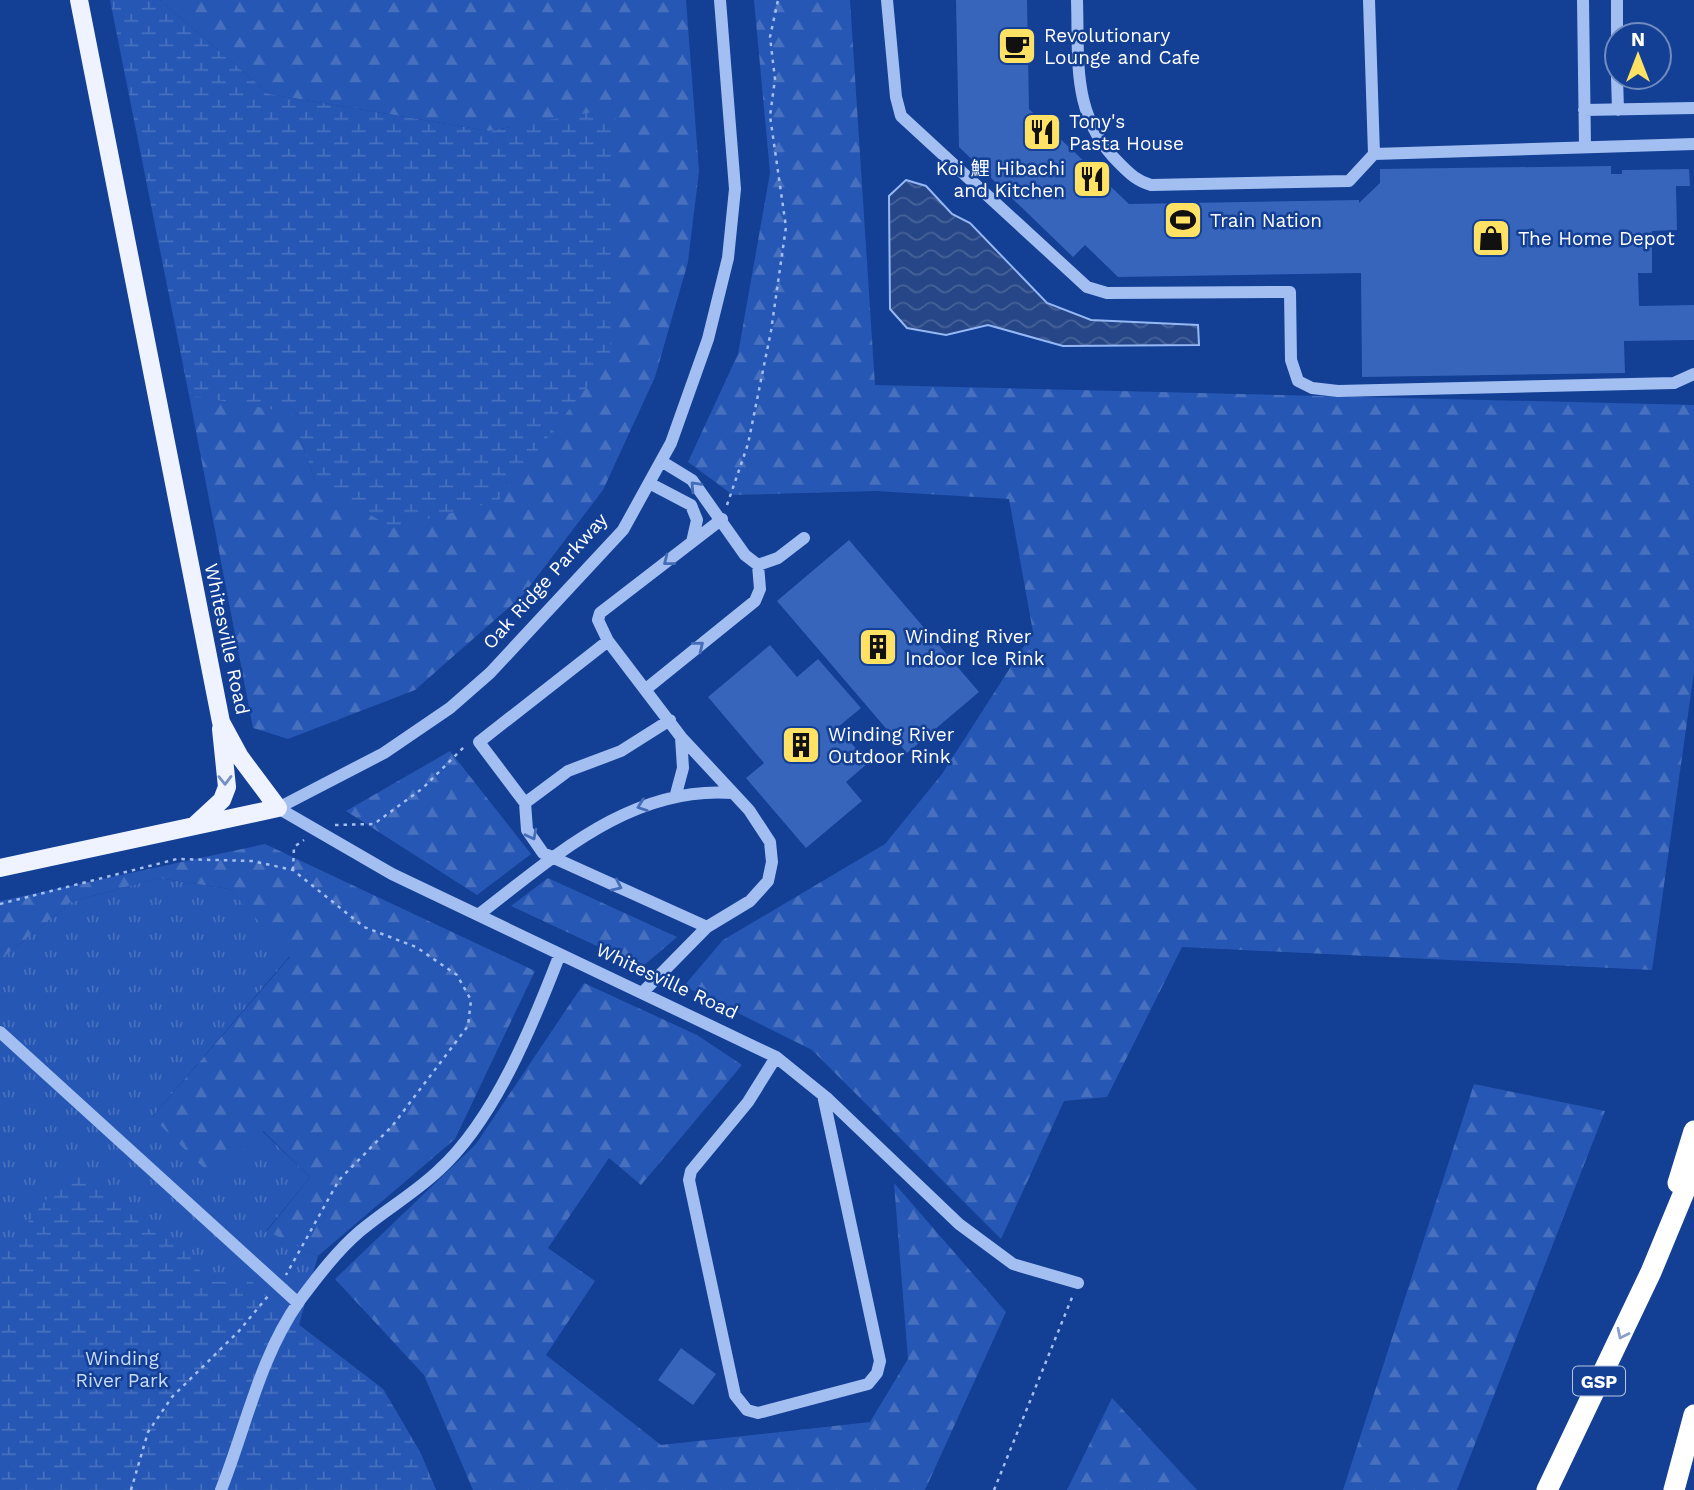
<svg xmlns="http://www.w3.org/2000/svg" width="1694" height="1490" viewBox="0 0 1694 1490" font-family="'Work Sans','Noto Sans SC',sans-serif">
<defs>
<pattern id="grass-tufts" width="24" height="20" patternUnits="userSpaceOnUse" patternTransform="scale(1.75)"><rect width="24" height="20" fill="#2657b4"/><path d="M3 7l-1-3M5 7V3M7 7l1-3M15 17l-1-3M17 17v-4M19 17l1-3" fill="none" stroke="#4770bf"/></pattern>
<pattern id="forest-firs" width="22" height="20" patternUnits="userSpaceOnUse" patternTransform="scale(1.75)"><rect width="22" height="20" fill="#2657b4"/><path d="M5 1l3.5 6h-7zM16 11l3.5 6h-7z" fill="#4770bf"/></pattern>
<pattern id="wetland-marsh" width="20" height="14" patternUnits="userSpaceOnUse" patternTransform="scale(1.75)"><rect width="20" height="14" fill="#2657b4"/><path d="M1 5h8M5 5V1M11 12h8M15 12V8" fill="none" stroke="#4770bf"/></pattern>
<pattern id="water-waves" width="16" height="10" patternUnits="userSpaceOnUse" patternTransform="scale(1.75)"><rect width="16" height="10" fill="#264687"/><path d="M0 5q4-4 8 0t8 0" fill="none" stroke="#476299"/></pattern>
</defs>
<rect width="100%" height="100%" fill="#133f95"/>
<path fill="url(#grass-tufts)" d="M158 878 230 889 290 956 152 1117 262 1131 310 1177 267 1230 318 1256 299 1325 383 1389 420 1452 436 1490H0V960L71 902Z"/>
<path fill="url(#forest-firs)" d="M160 0H686L699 171 688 262 655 377 603 490 523 595 415 690 288 739 253 728 189 395 292 412 315 481 615 109 489 131 269 94Z
M754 0H850L875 385 1694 405V672L1652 970 1182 947 1107 1097 1064 1101 1001 1239 812 1050 684 986 723 940 885 844 942 774 1033 632 1009 499 876 491 733 495 688 462 738 354 770 173Z
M450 751 531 854 477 895 346 811Z
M265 844 535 971 455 1139 318 1256 267 1231 310 1177 263 1131 214 1178 152 1117 290 957 230 889 158 878 71 902 0 960V901Z
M548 878 677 937 642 967 511 906Z
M584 983 697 1035 742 1065 641 1185 609 1158 548 1248 595 1281 546 1355 661 1445 870 1422 908 1359 894 1183 1006 1312 925 1490H473L424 1375 335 1279 476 1144Z
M1474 1084 1605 1111 1457 1490H1343Z
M1112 1398 1197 1490H1067Z"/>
<path fill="url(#wetland-marsh)" d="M110 0H160L269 94 489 131 615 108 610 357 498 501 392 528 315 481 292 413 189 395Z
M75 1164 151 1231 184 1245 207 1282 251 1281 299 1325 383 1389 420 1452 436 1490H0V1257Z"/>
<path fill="url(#water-waves)" stroke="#95b8f5" stroke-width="2" d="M906 180 926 186 952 214 970 223 1047 303 1091 320 1198 325 1199 345 1063 346 988 325 946 335 907 328 890 309 889 196Z"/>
<path fill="#3765bc" d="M956 0H1027L1029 109 1129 204 1359 200V203L1380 183V169L1611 166V174H1622V170L1689 169 1690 186H1676L1677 230 1652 231V273H1638L1639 306 1694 305V340L1624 341 1625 373 1362 377 1361 273 1118 277 1085 245 1073 257 959 147Z
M849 540 979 692 907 753 777 601Z
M770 645 797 677 818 659 861 708 838 727 868 763 846 782 862 801 806 848 746 778 764 763 708 697Z
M681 1348 716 1374 693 1405 658 1380Z"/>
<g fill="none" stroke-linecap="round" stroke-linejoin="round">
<path stroke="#a3bff2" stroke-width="2.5" stroke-dasharray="3.5 5" stroke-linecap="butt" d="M727 505 748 444 771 331 786 227 770 116 775 79 770 37 778 0
M335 825 374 824 423 788 466 745
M293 870 294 847 304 840
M0 904 177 859 252 861 293 870 364 927 416 947 457 975 471 1000 468 1026 393 1125 339 1180 286 1275
M131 1490 148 1432 172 1397 239 1331 268 1296
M994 1490 1073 1295"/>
<path stroke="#a3bff2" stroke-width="12" d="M887 0 896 97 901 116 1087 287 1107 293 1290 292 1291 360 1298 381 1312 388 1338 391 1674 383 1694 374
M1077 0C1079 63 1071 116 1120 164 1130 174 1137 181 1151 185L1349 181 1374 154 1694 144
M1369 0 1374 154
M1583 0 1585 146
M1617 0V35
M1617 77 1618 110
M1584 110 1694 108
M649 483 691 505 697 520 692 542
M758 565 778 558 804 538
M608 641 479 742 525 803 527 830 543 853 707 927
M646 689 755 601 760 589 758 565 745 555 692 480 661 461
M676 794 683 768 681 737
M525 803 568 771 621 751 670 720
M278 808 384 753 450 708 490 673 623 530 671 443 708 339 728 258 735 189 720 0
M278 808 392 874 776 1057 828 1099 959 1224 1013 1264 1078 1283
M478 915C554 857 631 785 733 793
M642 993 707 927 750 901 768 881 772 862 770 842 749 810 681 737 608 641 598 620 600 613 722 519
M0 1032 298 1303
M776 1057 748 1102 691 1171 689 1180 735 1395 747 1410 758 1413 868 1384 877 1373 880 1361 823 1095
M221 1490C246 1427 260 1356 300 1300 318 1276 337 1251 359 1232 385 1210 415 1193 439 1170 495 1119 533 1024 560 954"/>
<path stroke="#eef3ff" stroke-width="18" d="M196 824 222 800 227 787 221 729
M0 868 278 808 240 757 221 722 79 0"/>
<path stroke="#fff" stroke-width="21" d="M1678 1183 1694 1131
M1547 1490 1651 1272 1694 1168
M1674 1490 1694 1415"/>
</g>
<defs><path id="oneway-chevron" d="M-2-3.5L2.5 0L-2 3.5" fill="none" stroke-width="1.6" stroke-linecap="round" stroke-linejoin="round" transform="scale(1.75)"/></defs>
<g stroke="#456cb6">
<use href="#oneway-chevron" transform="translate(695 486) rotate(-133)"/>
<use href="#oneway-chevron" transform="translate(668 561) rotate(142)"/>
<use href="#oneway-chevron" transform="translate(699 646) rotate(-39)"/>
<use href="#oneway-chevron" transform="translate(642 806) rotate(160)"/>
<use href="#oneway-chevron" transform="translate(532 835) rotate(63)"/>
<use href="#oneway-chevron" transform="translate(617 886) rotate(25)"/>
</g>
<use stroke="#7690c5" href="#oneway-chevron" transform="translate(225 780) rotate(89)"/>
<use stroke="#899fca" href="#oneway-chevron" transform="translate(1622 1334) rotate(116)"/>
<defs>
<g id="cafe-square" transform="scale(2.0125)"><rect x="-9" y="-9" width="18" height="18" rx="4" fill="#ffe264" stroke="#133f95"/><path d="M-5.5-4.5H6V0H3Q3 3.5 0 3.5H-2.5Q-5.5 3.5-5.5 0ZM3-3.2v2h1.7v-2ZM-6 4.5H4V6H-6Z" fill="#111"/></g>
<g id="restaurant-square" transform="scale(2.0125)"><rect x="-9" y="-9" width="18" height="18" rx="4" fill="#ffe264" stroke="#133f95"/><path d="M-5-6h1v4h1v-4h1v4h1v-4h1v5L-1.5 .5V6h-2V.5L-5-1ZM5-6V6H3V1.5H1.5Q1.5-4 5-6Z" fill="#111"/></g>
<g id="stadium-square" transform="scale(2.0125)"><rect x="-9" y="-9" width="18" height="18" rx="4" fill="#ffe264" stroke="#133f95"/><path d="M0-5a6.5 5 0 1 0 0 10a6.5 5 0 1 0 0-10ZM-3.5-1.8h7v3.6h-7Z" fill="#111"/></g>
<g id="shop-square" transform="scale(2.0125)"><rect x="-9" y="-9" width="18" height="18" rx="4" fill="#ffe264" stroke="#133f95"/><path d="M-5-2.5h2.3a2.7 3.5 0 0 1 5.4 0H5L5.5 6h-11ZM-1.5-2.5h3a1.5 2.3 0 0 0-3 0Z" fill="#111"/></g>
<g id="building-square" transform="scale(2.0125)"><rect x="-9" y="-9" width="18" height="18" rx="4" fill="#ffe264" stroke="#133f95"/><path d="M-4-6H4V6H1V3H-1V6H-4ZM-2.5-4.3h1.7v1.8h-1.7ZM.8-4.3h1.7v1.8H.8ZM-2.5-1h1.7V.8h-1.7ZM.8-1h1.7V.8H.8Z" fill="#111"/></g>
</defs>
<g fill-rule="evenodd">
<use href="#cafe-square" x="1017" y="46"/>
<use href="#restaurant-square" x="1042" y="132"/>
<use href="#restaurant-square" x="1092" y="179"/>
<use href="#stadium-square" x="1183" y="220"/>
<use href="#shop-square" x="1491" y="238"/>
<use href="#building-square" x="878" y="647"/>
<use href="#building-square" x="801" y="745"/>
</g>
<g text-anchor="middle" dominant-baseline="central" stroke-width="5" stroke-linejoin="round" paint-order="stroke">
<rect fill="#133f95" stroke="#b8c5df" stroke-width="2" x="1573" y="1366.5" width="52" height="29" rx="5"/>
<g font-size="18" font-weight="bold" fill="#fff">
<text x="1599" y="1381">GSP</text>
</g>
<g font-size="19" fill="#fff" stroke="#133f95" text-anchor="start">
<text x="1044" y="35">Revolutionary<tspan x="1044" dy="22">Lounge and Cafe</tspan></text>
<text x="1069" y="121">Tony's<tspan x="1069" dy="22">Pasta House</tspan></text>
<text x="1065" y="168" text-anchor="end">Koi 鯉 Hibachi<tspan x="1065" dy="22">and Kitchen</tspan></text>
<text x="1210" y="220">Train Nation</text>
<text x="1518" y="238">The Home Depot</text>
<text x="905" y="636">Winding River<tspan x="905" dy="22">Indoor Ice Rink</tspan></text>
<text x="828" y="734">Winding River<tspan x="828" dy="22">Outdoor Rink</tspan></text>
</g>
<g font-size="19" fill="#fff" stroke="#133f95">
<text transform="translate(545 581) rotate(-48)">Oak Ridge Parkway</text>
<text transform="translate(227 639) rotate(78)">Whitesville Road</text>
<text transform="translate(667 981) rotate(25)">Whitesville Road</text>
</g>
<g font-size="19" fill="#cadcfd" stroke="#133f95">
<text x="122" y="1358">Winding<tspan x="122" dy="22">River Park</tspan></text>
</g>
</g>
<g transform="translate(1638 56)"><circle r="33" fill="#133f95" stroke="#718cbf" stroke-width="2"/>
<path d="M0-5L12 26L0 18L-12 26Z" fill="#ffe264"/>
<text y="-10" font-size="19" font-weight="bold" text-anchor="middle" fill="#ffffff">N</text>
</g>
</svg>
